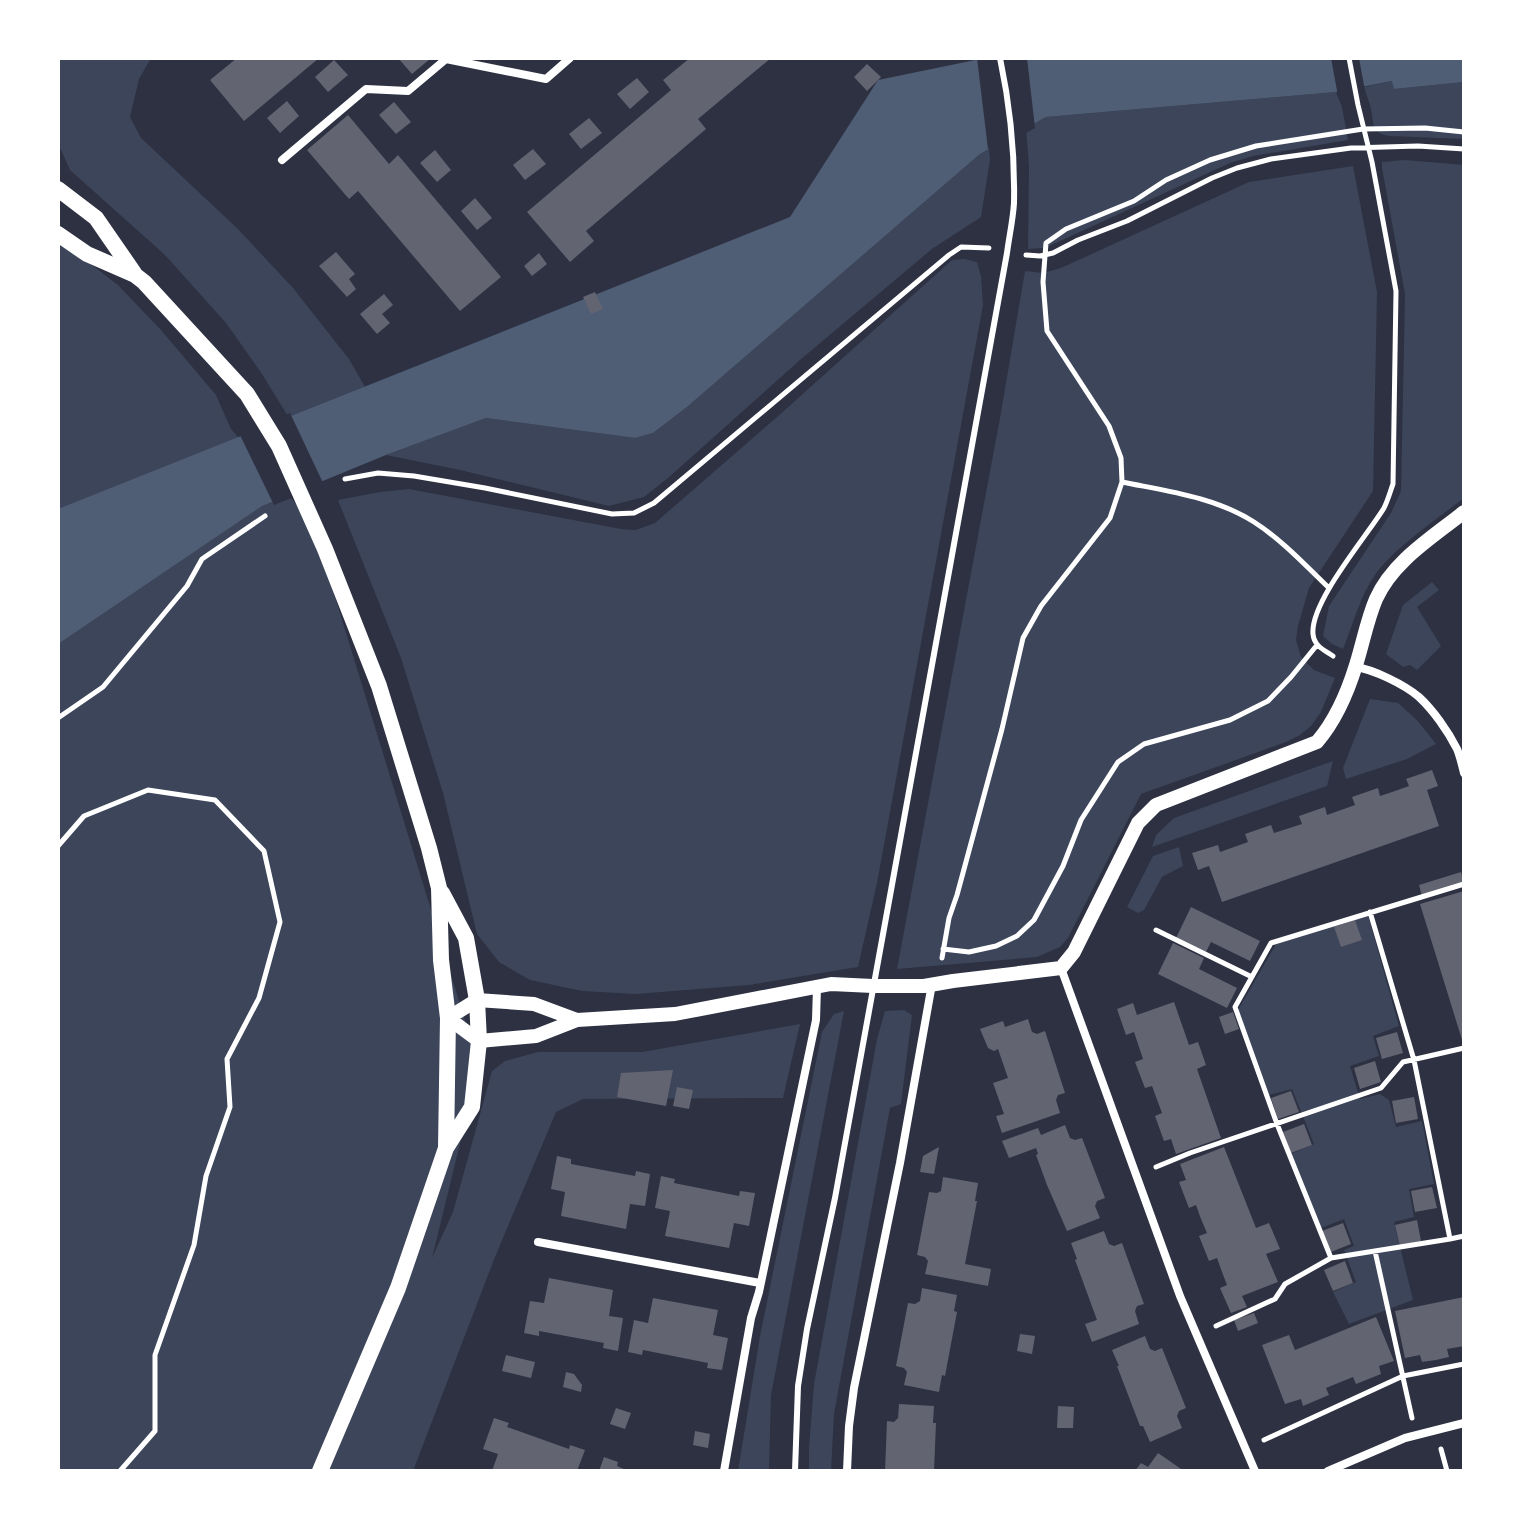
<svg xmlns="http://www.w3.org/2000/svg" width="1522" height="1529" viewBox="0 0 1522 1529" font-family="'Noto Sans',sans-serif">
<rect width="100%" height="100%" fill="#2d3142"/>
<path fill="#3c4559" d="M58 58H151L139 79 130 117 141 138 237 228 293 288 349 359 365 387 289 418 262 374 226 323 165 255 70 170 58 143Z
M1393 81 1394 89 1464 82V139L1389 136C1371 133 1374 123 1371 109 1369 101 1366 94 1364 87Z
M1336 92 1342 107 1348 140 1253 156 1230 163 1058 242 1044 248 1028 249 1029 166 1026 128 1046 117Z
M989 149 990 160 981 217 932 249 800 360 668 478 644 497 609 506 460 470 386 455 486 418 635 438 653 433 687 407 980 154Z
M1405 160 1464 165V498C1437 519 1395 547 1375 575 1360 596 1353 625 1343 649L1332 644 1323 636 1329 606 1391 513 1401 491 1405 294 1382 168V162Z
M1353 166 1377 292 1373 491 1309 588 1298 626 1296 640 1301 657 1314 670 1335 678 1321 712 1311 726 1300 735 1286 742 1141 794 1068 938 1060 947 1037 957 897 969 1000 418 1025 271 1043 273 1061 268 1249 182Z
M58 239 118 285 161 330 216 395 231 429 312 522 479 1066 432 1258 453 1212 492 1071 505 1061 538 1052H642L800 1024 783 1098 583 1099 556 1112 495 1257 413 1471H58Z
M964 259 977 262 981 276 983 305 877 883 858 967 749 985 636 994 582 991 530 980 499 962 477 934 443 793 401 658 338 500 380 492 409 489 621 529 636 530 655 523 777 417 952 260Z
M1432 582 1439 590 1417 607 1441 646 1417 670 1410 665 1403 667 1386 654 1403 605Z
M1370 699 1398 703 1417 720 1436 744 1407 759 1346 779 1343 768Z
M1333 761 1327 786 1152 847 1156 835 1174 818Z
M1179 847 1183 866 1162 877 1144 910 1138 913 1127 907 1153 856Z
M1368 915 1399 1026 1373 1036 1379 1056 1350 1066 1360 1099 1380 1094 1389 1100 1396 1127 1422 1121 1434 1184 1409 1189 1414 1217 1394 1222 1413 1300 1349 1324 1333 1292 1356 1282 1344 1250 1354 1246 1344 1219 1321 1228 1291 1154 1314 1144 1292 1089 1269 1095 1238 1010 1276 944Z
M904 1010 912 1015 901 1104 890 1108 834 1414 831 1471H809V1447L814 1384 877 1039 885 1011Z
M844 1011 771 1395 769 1471H738L760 1336 822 1032 834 1014Z"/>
<path fill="#4f5d75" d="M985 58H1464V82L1394 89 1392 81 1336 92 1046 117 980 154 687 407 653 433 635 438 486 418 386 455 262 506 58 644V509L790 217 878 80Z"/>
<path fill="#2d3142" d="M977 58H1027L1035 128 1004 145 988 149Z
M1331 58H1359L1365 91 1338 96Z
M290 413 324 485 274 505 239 433Z"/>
<path fill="#626471" d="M237 58H319L244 121 210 80Z
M398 58H431L412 74Z
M690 58H771L698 119 706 129 586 231 594 241 570 262 527 212 671 90 663 80Z
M334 60 348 75 328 92 315 77Z
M867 64 881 77 867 91 854 77Z
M637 78 649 92 630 109 617 94Z
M287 101 299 116 280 133 267 118Z
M394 102 411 122 396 134 379 115Z
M348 115 389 164 398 155 501 277 460 311 358 191 349 199 307 150Z
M589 118 602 133 581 149 569 134Z
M533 149 546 164 525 180 513 165Z
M435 150 451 170 437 182 420 163Z
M475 198 492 218 477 230 461 211Z
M336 252 355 274 349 279 356 289 347 297 319 266Z
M539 253 547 264 532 276 524 266Z
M595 292 603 309 591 314 583 297Z
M384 294 393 305 382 314 390 323 377 334 360 314Z
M1432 770 1438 786 1427 790 1439 826 1222 902 1209 866 1198 870 1192 853 1218 845 1220 852 1248 842 1245 834 1271 825 1274 833 1302 824 1299 816 1325 807 1327 815 1355 805 1352 797 1378 788 1380 796 1395 791 1409 786 1406 779Z
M1461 872 1464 883 1422 896 1419 885Z
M1464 891V1043H1463L1420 904Z
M1191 907 1260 941 1250 961 1211 942 1206 952 1176 938Z
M1355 920 1362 940 1341 947 1334 927Z
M1173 943 1204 958 1199 969 1237 988 1227 1008 1158 974Z
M1174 1002 1189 1045 1198 1042 1206 1065 1197 1069 1221 1138 1176 1154 1171 1139 1164 1141 1155 1116 1162 1113 1152 1086 1145 1088 1135 1062 1143 1059 1134 1032 1126 1035 1117 1009 1133 1003 1137 1015Z
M1233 1012 1239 1029 1225 1034 1219 1017Z
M1028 1019 1032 1032 1037 1034 1045 1031 1065 1093 1058 1095 1056 1100 1060 1113 1002 1133 996 1116 1004 1114 993 1083 1008 1078 998 1049 994 1051 988 1048 980 1029 1003 1021 1005 1027Z
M1397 1032 1403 1053 1382 1059 1376 1038Z
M1375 1061 1381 1082 1360 1089 1354 1068Z
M673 1070 666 1106 617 1097 621 1073Z
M677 1087 693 1090 689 1109 673 1106Z
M1291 1091 1299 1112 1278 1119 1271 1098Z
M1414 1097 1418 1119 1396 1123 1392 1101Z
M1304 1124 1312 1145 1291 1153 1283 1132Z
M1065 1125 1070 1138 1075 1140 1082 1138 1105 1198 1097 1201 1095 1206 1100 1218 1067 1231 1047 1185 1036 1155 1038 1154 1036 1148 1009 1158 1002 1141 1038 1128 1041 1135Z
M939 1147 934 1174 920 1172 923 1156Z
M1224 1147 1256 1228 1269 1223 1280 1249 1266 1254 1278 1282 1242 1296 1247 1307 1231 1313 1220 1288 1227 1285 1222 1272 1217 1258 1209 1261 1199 1236 1207 1233 1201 1219 1196 1205 1189 1208 1179 1182 1186 1180 1180 1164Z
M557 1156 571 1159V1164L635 1176 636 1171 650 1174 645 1206 630 1204 626 1229 561 1216 565 1192 551 1189Z
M661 1176 675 1179 674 1183 739 1196 740 1191 755 1193 749 1226 734 1223 729 1248 665 1236 670 1211 655 1208Z
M943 1177 978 1183 975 1201H977L965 1264 991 1269 988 1286 925 1274 928 1261 925 1257 917 1255 929 1192 937 1193 941 1191Z
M1432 1187 1437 1208 1415 1212 1411 1191Z
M1417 1220 1421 1241 1400 1246 1395 1225Z
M1343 1223 1351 1244 1331 1252 1322 1231Z
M1104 1231 1109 1244 1114 1246 1122 1243 1144 1304 1137 1306 1135 1311 1139 1324 1092 1342 1085 1324 1097 1320 1075 1260 1077 1259 1071 1243Z
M1345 1261 1353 1283 1333 1291 1324 1270Z
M549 1278 613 1290 609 1316 623 1318 618 1351 603 1348 604 1343 539 1331V1336L524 1333 530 1301 544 1303Z
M922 1288 957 1295 954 1311 957 1312 945 1376 942 1375 939 1392 904 1385 907 1372 904 1368 896 1366 908 1303 915 1304 920 1301Z
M1464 1297V1346L1447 1349 1449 1357 1436 1360 1422 1362 1420 1355 1405 1358 1395 1311Z
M653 1298 718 1310 713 1335 728 1338 722 1370 707 1368 708 1363 643 1350 642 1355 628 1352 634 1320 648 1323Z
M1254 1313 1258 1323 1238 1331 1234 1320Z
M1376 1317 1394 1361 1379 1366 1381 1374 1356 1384 1353 1377 1326 1388 1329 1395 1303 1406 1301 1399 1285 1404 1262 1345 1289 1335 1295 1350Z
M1020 1334 1035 1336 1032 1354 1017 1351Z
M1145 1336 1150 1349 1155 1351 1162 1348 1186 1408 1179 1411 1177 1416 1182 1428 1150 1442 1143 1426H1140L1117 1366H1119L1112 1350Z
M506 1355 535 1362 531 1378 502 1371Z
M566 1372 574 1374 582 1385 581 1392 563 1387Z
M899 1404 934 1406 933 1423H936L934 1471H885L887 1421 894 1422 898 1418Z
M1058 1406 1074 1407 1073 1428H1057Z
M616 1408 631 1413 625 1429 610 1424Z
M494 1418 509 1423 507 1427 569 1449 570 1445 585 1450 577 1471H492L498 1454 483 1449Z
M695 1431 710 1434 708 1448 693 1445Z
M1158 1453 1184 1471H1135L1141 1463 1148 1467Z
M604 1457 618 1462 617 1466 628 1471H599Z"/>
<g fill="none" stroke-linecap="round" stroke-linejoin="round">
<path stroke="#fff" stroke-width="5" d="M1026 255 1040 256 1053 253 1078 240 1127 221 1212 178 1237 168 1271 159 1351 148 1418 146 1464 149
M345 479 378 473 414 476 485 488 612 514 634 513 654 503 949 255 961 247 989 248
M1122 482C1166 491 1215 497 1254 522 1282 540 1305 565 1329 588
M1333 656C1324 650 1314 646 1313 634 1310 602 1367 536 1384 508 1388 500 1390 492 1393 484L1396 291 1372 162 1358 105 1349 58
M58 718 103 687 187 586 202 559 265 516
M58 846 84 816 148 790 215 800 264 851 280 922 259 998 227 1059 230 1107 206 1176 194 1245 155 1355V1431L120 1471
M1370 912 1414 1060 1450 1239 1331 1258 1277 1124 1235 1007 1271 943 1464 884
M1156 930 1252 977
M943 949 969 952 996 946 1017 936 1034 920 1063 866 1081 820 1118 762 1144 744 1230 720 1268 701 1291 677 1317 645
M942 958 949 918 957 895 1002 729 1023 638 1041 606 1110 518 1122 482 1121 458 1109 426 1047 331 1043 282 1046 243 1066 229 1134 201 1166 180 1210 160 1256 146 1363 129 1425 128 1464 132
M1156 1167 1190 1153 1381 1088 1403 1062 1464 1048
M1450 1239 1464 1236
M1375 1251 1412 1418
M1216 1326 1275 1299 1285 1284 1331 1258
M1264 1440 1403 1376 1464 1364
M1441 1449 1447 1471"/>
<path stroke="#fff" stroke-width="6" d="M795 1471 798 1386 807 1329 835 1198 1007 253C1009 237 1013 220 1014 203 1015 155 1010 105 1000 58"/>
<path stroke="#fff" stroke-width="8" d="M282 160 366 89 408 91 446 59 546 79 570 58
M1355 667C1373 669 1405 685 1419 697 1433 710 1448 731 1457 749 1460 756 1462 765 1464 773
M1061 968 1180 1296 1255 1471
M538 1242 760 1283
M724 1471 751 1318 759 1292 816 1020 817 987
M847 1471 849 1426 854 1388 900 1163 932 984
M1328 1471 1405 1438 1464 1423"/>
<path stroke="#fff" stroke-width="14" d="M577 1020 534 1004 477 1000 448 1018 479 1041 536 1036 577 1020 675 1014 831 984 873 986H924L953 981 1061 968 1074 952 1138 823 1156 805 1317 742C1335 721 1348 691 1356 665 1363 643 1367 620 1376 599 1393 561 1433 537 1464 512"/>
<path stroke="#fff" stroke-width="16" d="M58 189 96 218 134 273
M58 234 87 254 135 275 144 282 247 394 279 446 325 549 379 686 429 848 439 888 441 960 448 1018 446 1148
M320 1471 398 1288 446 1148 472 1107 479 1041 477 1000 466 938 442 893"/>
</g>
<rect width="1522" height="1529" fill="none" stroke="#ffffff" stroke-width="120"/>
</svg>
